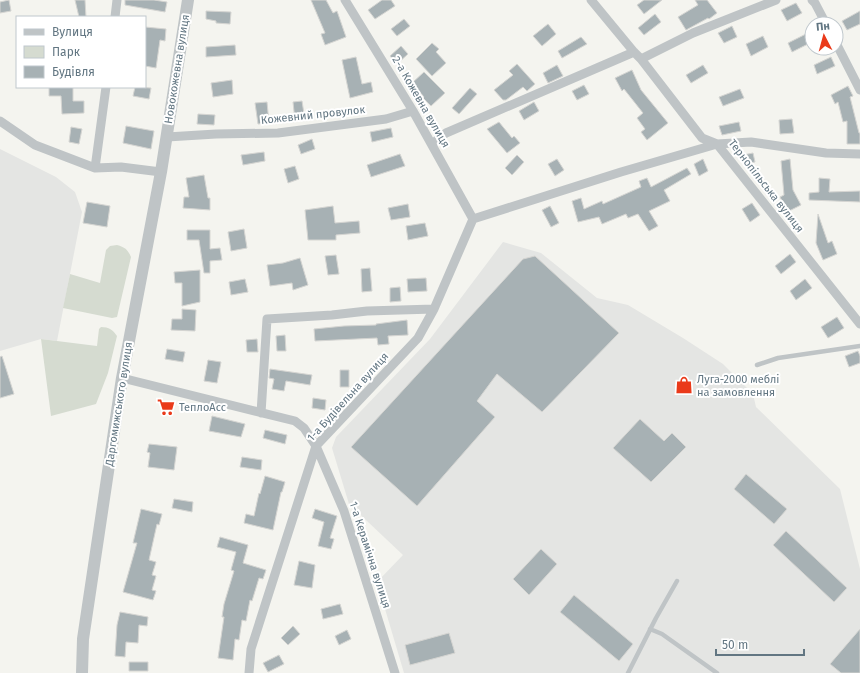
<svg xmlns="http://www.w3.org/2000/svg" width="860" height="673" viewBox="0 0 860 673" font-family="'Fira Sans',sans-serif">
<rect width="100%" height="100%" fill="#f4f4ef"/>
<path fill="#e4e5e3" d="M0 149 56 177 75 192 82 212 57 341 41 339 0 351Z
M503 242 541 253 597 298 628 305 683 338 723 364 753 394 756 407 840 489 860 569V673H404L377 582 403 555 349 504 332 448 336 437 430 339Z"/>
<path fill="#d5dbd0" d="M117 245C125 247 128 250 131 257L117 317 112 318 63 308 70 274 100 283 106 250 110 246Z
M101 327C109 327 113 330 117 336L108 373 96 404 51 416 41 339 97 346 99 329Z"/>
<path fill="#a7b1b4" stroke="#d5d5d2" d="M9 0 11 11 0 13V2Z
M75 0H85L86 17H79Z
M125 0H154L167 2 165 12 125 5Z
M311 0H326L333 13 337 11 346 37 325 45 321 34 325 33Z
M382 0H391L395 6 375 19 368 10Z
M644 0H662L644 14 637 5Z
M695 0H707L717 13 709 19 708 18 686 30 678 17 698 5Z
M796 3 802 13 787 21 781 10Z
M206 11 231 12 230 24 216 23V21L206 19Z
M860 11V24L847 30 842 21Z
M655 14 661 22 644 35 638 28Z
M404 19 410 26 397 36 391 29Z
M548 24 556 34 542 46 533 36Z
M732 26 737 37 724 43 718 33Z
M145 27 166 29 165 41 160 40 156 68 145 66Z
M812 31V42L792 52 788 43Z
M763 36 768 47 751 56 746 44Z
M581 37 587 44 562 58 558 51Z
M432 43 439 49 436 52 446 63 432 76 416 59Z
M235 45 236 55 206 57V47Z
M401 46 408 54 397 64 390 56Z
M356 57 362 84 371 82 373 92 350 98 342 60Z
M831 57 835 66 817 74 814 65Z
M517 64 535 84 527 91 523 87 506 100H503L494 90 513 75 509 71Z
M557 65 563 76 548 83 543 73Z
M703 65 708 73 691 83 686 75Z
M632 70 641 90 668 123 647 140 641 132 645 129 637 118 643 113 624 89 622 91 615 78Z
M424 72 445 93 431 106 423 98 424 97 412 83Z
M232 80 233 94 213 97 211 83Z
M584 85 589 94 577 100 572 91Z
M848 86 853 96 850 97 859 133H860V144H847V121L843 122 838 102 835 104 831 95Z
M49 87H73V101H84V113L62 114 61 96H49Z
M135 87 151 88 149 99 133 96Z
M470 88 477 94 459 114 452 108Z
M740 89 744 98 723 106 719 97Z
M302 101 305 120 295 121 293 102Z
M267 102 269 123 258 124 255 103Z
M534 102 539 111 524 120 519 111Z
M198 114 215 115 214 125 197 124Z
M792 119 794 133 780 134 779 120Z
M499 122 512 138 514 136 520 143 507 153 487 129Z
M739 122 741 131 722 135 719 126Z
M126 126 154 131 151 149 123 143Z
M71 127 82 129 79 144 69 142Z
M391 128 393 137 372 142 370 132Z
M312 139 315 149 301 154 298 145Z
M264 152 265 161 243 165 241 155Z
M753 153 755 162 744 164 743 155Z
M400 154 405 166 371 177 367 165Z
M517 155 524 162 512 175 505 168Z
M557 159 564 170 555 176 548 164Z
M703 159 708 171 699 176 694 164Z
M790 159 793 190 801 205 787 212 780 197 784 195 781 161Z
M295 166 299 179 288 183 284 169Z
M687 168 691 174 664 190 670 201 649 211 658 226 649 231 638 214 628 218 626 214 602 224 599 217 578 222 572 201 581 198 584 209 602 201 603 204 641 187 639 181 647 178 651 187Z
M204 175 208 198H210V210L183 208 184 197H189L186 178Z
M819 178 830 179 829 192 860 191V202L809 200V193L819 192Z
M87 202 110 206 107 227 83 223Z
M752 203 760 215 750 222 742 209Z
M408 204 410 217 391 220 388 208Z
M333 206 335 223 359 221 360 233 336 235V240H308L305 210Z
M550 206 559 223 551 227 542 210Z
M818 214 828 243 832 241 837 254 823 260 816 243Z
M425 223 428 236 408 240 406 226Z
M244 229 247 248 231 251 228 232Z
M187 230H210V249L220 248 222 260 210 261V273H204L199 240H187Z
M790 254 796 262 781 274 775 266Z
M336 255 339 274 328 275 325 256Z
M535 256 619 333 542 412 497 374 477 401 495 417 417 506 351 447 523 259Z
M300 258 308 285 293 290 292 283 270 286 267 265 283 263Z
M370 268 372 291 362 292 361 269Z
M200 270V302L182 306V283H175L174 272Z
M426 278 427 291 408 292 407 279Z
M245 279 248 292 231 295 229 282Z
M805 279 812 288 796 300 790 291Z
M400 287 401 301 390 302V288Z
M182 309 196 310 195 331 171 330 172 319H182Z
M837 317 844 328 828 338 821 327Z
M407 320 408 335 388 336 389 344 378 345 377 338 315 341 314 329 344 326 376 325V324Z
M285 335 286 351H277L276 336Z
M257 339 258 352H247L246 340Z
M167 349 185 352 183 362 165 359Z
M858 351 860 356V363L849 367 845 356Z
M2 356 14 394 0 398V357Z
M208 360 221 362 217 383 204 381Z
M270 369 312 375 310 385 286 381 284 391 272 389 274 379 269 378Z
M340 370H349V387H340Z
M313 398 326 400 325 410 312 408Z
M212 416 245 424 241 437 209 431Z
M640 419 664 441 672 433 686 447 651 482 613 448Z
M265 430 287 435 285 444 263 438Z
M149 444 177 447 174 470 148 467 150 453 147 452Z
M242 457 262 460 261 470 240 467Z
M746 474 787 509 774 524 734 489Z
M265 476 285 482 282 492H281L273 530 244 523 246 514 254 516 259 493 260 494Z
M174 499 193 502 192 512 172 508Z
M141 509 162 514 159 525 157 524 149 560 156 562 152 575 156 576 152 590 156 591 153 600 123 592 137 543H133Z
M315 509 337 516 330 538 334 539 331 549 318 546 324 522 312 518Z
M786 531 847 588 834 602 773 545Z
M220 537 248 545 243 563 266 570 263 579 259 578 252 601 250 600 246 621 242 620 239 640 235 639 233 660 218 658 224 617H222L224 604 234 571 231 570 236 552 217 547Z
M541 549 557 564 529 595 513 579Z
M299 561 315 565 312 588 294 585Z
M574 595 633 644 619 661 560 612Z
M340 604 343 614 323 619 321 609Z
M120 612 148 617 147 626 139 625 138 643 126 642 125 657 115 656 117 625Z
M293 626 300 634 288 645 281 638Z
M860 629V673H841L830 664Z
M347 630 351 639 339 645 335 636Z
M449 633 455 653 410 665 405 645Z
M279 655 284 664 268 672 263 663Z
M129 662H148V671H129Z"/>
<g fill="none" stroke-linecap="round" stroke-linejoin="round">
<path stroke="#bfc4c6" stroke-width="4.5" d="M757 365 778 358 860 346
M650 629 662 634 717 673
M628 673 656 618 677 581"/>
<path stroke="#bfc4c6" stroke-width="9" d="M345 0 413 111 473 219
M591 0 634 52 641 59 702 138 717 144 860 324
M812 0 815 3 826 24
M115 17 117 0
M836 43 860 90
M641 59 693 33 776 0
M0 121 35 145 95 168 121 167 161 172
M167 137 216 134 278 133 386 119 413 111
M432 144 446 133 634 52
M95 168 106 87
M473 219 621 172 717 144 751 142 826 153 860 154
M122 378 295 421 304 428 316 446 344 511 395 673
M261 413 267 319 332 315 367 311 434 309
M249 673 251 649 316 446 418 338 434 309 473 219"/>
<path stroke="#bfc4c6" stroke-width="12" d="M82 673 83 639 122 378 161 172 188 0"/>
</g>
<defs>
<g id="shop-bare" transform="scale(1.38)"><path d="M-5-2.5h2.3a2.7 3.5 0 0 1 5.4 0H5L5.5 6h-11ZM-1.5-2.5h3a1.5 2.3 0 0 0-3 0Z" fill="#ea3a1a" stroke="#fff" stroke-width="2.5" paint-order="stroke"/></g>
<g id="supermarket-bare" transform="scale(1.38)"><path d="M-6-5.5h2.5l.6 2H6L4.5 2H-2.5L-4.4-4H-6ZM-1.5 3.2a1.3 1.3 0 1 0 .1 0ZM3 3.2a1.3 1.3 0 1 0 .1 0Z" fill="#ea3a1a" stroke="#fff" stroke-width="2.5" paint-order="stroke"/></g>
</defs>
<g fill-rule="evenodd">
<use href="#shop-bare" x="684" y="385"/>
<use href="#supermarket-bare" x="166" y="407"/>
</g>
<g text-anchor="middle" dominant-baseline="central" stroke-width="4" stroke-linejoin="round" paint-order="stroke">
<g font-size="11" fill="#627682" stroke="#fff">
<text transform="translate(177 69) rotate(-81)">Новокожевна вулиця</text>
<text transform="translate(421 102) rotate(60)">2-а Кожевна вулиця</text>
<text transform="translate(313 115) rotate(-6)">Кожевний провулок</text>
<text transform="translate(766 186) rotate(52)">Тернопільська вулиця</text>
<text transform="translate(348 397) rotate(-48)">1-а Будівельна вулиця</text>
<text transform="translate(119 404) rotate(-81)">Даргомижського вулиця</text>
<text transform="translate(370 555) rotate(72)">1-а Керамічна вулиця</text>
</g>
<g font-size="11" fill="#627682" stroke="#fff" text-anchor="start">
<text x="697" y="379">Луга-2000 меблі<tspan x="697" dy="13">на замовлення</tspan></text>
<text x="179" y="407">ТеплоАсс</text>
</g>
</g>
<rect x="16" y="16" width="130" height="72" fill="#ffffff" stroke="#c0c8cd"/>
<rect x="24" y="29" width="20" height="6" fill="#bfc4c6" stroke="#c0c8cd"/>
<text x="52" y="36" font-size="12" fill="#627682">Вулиця</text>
<rect x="24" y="46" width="20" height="12" fill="#d5dbd0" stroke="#c0c8cd"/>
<text x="52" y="56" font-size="12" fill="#627682">Парк</text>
<rect x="24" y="66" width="20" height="12" fill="#a7b1b4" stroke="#c0c8cd"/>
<text x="52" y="76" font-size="12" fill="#627682">Будівля</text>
<g transform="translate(824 36) rotate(354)"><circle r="19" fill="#ffffff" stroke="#c0c8cd"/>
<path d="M0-3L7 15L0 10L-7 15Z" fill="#ea3a1a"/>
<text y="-6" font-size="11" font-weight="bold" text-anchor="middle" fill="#627682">Пн</text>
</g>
<path d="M716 649v6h88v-6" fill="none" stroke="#627682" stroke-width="2"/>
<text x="722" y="649" font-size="12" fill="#627682" stroke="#ffffff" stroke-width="3" paint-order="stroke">50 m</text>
</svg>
